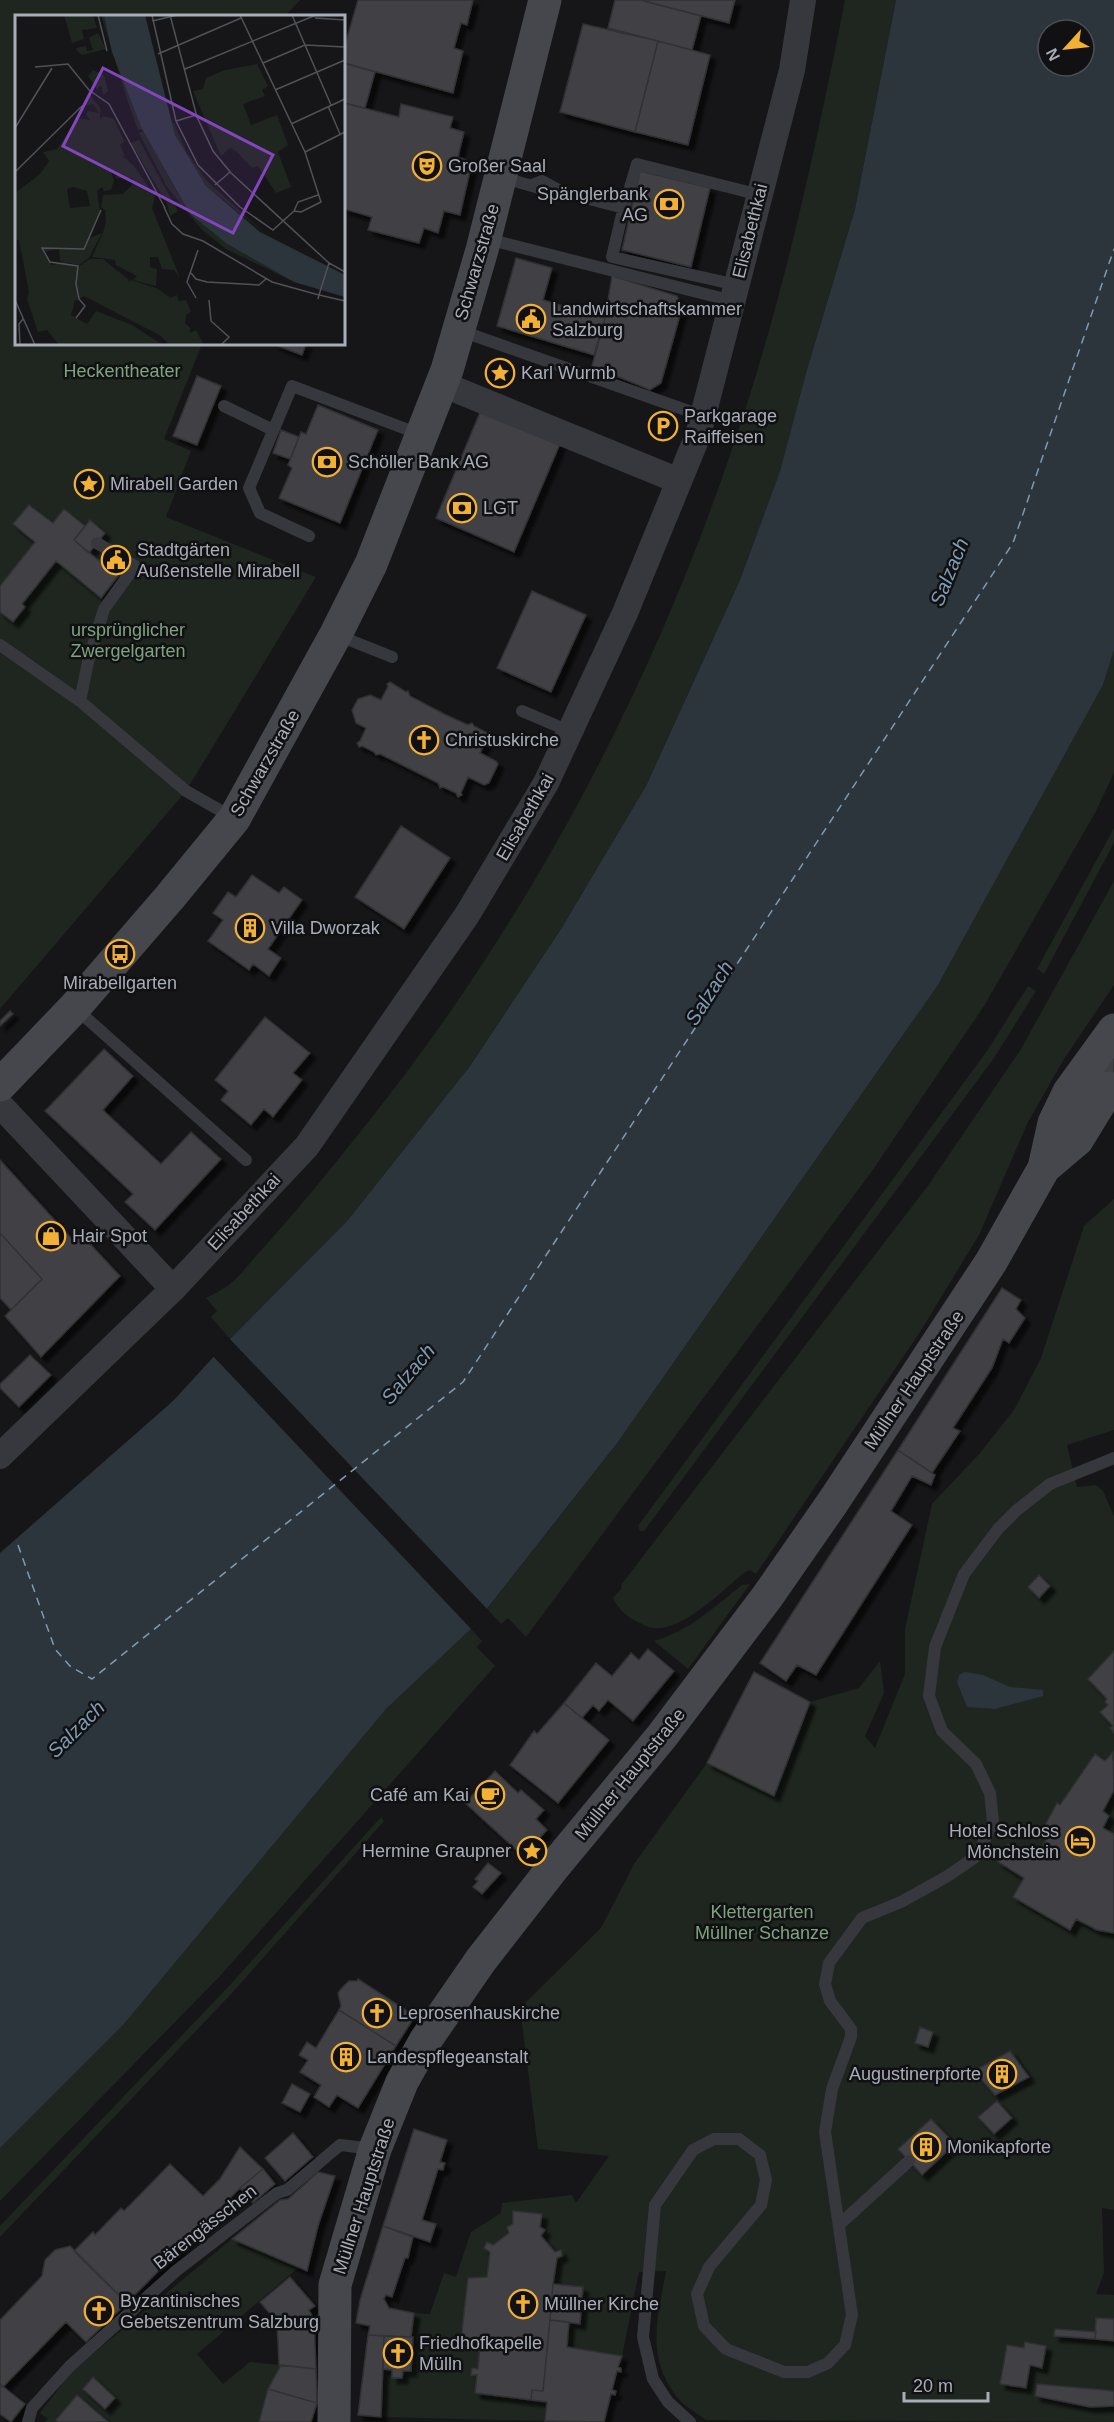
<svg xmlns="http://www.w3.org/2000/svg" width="1114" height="2422" viewBox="0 0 1114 2422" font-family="Arial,sans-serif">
<defs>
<filter id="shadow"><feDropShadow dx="5.5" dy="5.5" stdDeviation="1.5" flood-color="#0009"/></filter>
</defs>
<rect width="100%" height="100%" fill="#161618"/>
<path fill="#1e261f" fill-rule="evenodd" d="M0 0H300L285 16H16V344H202L164 439 191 451 166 517 316 577 186 791 0 1009Z
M845 0H896L855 209 806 373 780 471 740 580 646 786 561 929 470 1066 348 1220 230 1339 211 1317 217 1311 206 1298C214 1294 224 1289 231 1283 244 1272 254 1257 266 1245 299 1208 330 1170 361 1131 523 930 648 697 731 452 782 305 815 152 845 0Z
M1114 650V773L1095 813 984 1006 872 1171 526 1637 508 1618 501 1624 487 1609 618 1442 938 985 1103 685Z
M1114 828V843L1044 974 1037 969Z
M1114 881V985L1064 1059 1028 1122 979 1235 920 1332 756 1574 750 1570 745 1572C723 1590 683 1631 654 1628 649 1628 644 1625 640 1623 629 1619 618 1609 613 1598L622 1588 621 1585 927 1187 1021 1049Z
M1028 986 1036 991 994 1058 644 1531H640L638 1526 987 1051Z
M1114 1199V1430L1067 1445 1077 1487 1096 1485 1103 1491 1114 1516V1651L1088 1679 1107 1699 1105 1702 1108 1705 1100 1712 1113 1726 1110 1728 1114 1733V2210L1102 2208 1104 2273 1096 2294 1114 2295V2422L706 2420C697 2413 684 2406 677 2397 645 2356 658 2317 666 2271L639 2272 622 2356 567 2347 569 2322 580 2323 583 2288 553 2284 557 2258 562 2256 561 2251 555 2252 541 2236 544 2230 540 2227 542 2214 514 2211 513 2224 507 2227 509 2233C487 2249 490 2251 487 2277L468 2278 461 2340 480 2344 478 2369 472 2368V2375H477L475 2393 547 2402 545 2421 381 2417 383 2369 392 2370 393 2378H402L403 2371H411V2337L414 2313 430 2314 444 2273 456 2277 471 2232 501 2213 502 2203 572 2195 576 2203 609 2156 538 2149 520 2008 601 1928 634 1864 707 1763 774 1796 810 1702 859 1688 880 1661 884 1693 865 1736 875 1748 905 1674V1629L932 1504 980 1453 1014 1410 1041 1358 1084 1226ZM1010 2051 1028 2077 995 2095 974 2071Z
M750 1584 688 1669 654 1641C689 1631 714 1607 742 1585Z
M471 1629 482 1641 477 1647 495 1666 220 1976 0 2201V2148L124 2024 386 1709Z
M381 1817 384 1821 233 1992 0 2237V2226L229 1986Z
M232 2239 298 2268 197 2354 223 2384 250 2362 281 2365 268 2389 259 2422H45L48 2419 40 2413 73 2370Z"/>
<path fill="#2c353c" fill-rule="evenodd" d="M896 0H1114V650L1103 685 938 985 618 1442 471 1629 386 1709 124 2024 0 2148V1553L173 1401 230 1339 348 1220 470 1066 561 929 646 786 740 580 780 471 806 373 855 209ZM1048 30H1084V66H1048Z
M965 1672 983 1675 1010 1687 1043 1690V1696L995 1709 967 1707 957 1682 959 1675Z"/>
<path fill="#161618" d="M228 1337 489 1611 473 1631 212 1355Z"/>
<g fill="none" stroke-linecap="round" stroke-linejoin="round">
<path stroke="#7f9bb3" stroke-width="1.5" stroke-dasharray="8 6" stroke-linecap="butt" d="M18 1545 55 1649 70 1666 92 1679 463 1382 1013 543 1114 249"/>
</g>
<path fill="#404145" stroke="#303034" stroke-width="1.5" filter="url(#shadow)" d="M358 0H473L467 25 461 23 454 48 463 51 453 93 344 63V48Z
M615 0H640L701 16 692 50 608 28Z
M640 0H735L729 23Z
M583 24 658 41 635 132 560 112Z
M658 41 710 55 688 145 635 132Z
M344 63 375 72 365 108 344 103Z
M344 103 399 117 401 104 453 117 450 128 464 132 458 157 472 162 460 215 444 211 438 233 424 228 419 243 368 230 372 217 344 209Z
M640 171 710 188 691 267 622 250Z
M516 258 552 268 543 300 605 318 594 355 497 326Z
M612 276 677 296 682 308 661 383 650 390 592 366 605 318Z
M273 344H306L302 355Z
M197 376 221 386 197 445 173 436Z
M318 405 378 430 340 523 279 498 292 468 288 465 299 437 301 432 306 434Z
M481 410 560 444 514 552 436 518Z
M281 430 299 437 290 459 273 453Z
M29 505 53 523 64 509 85 526 74 540 118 576 101 598 56 561 22 604 25 607 13 622 0 612V586L35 542 13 524Z
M90 520 105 533 89 553 74 540Z
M532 591 586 615 551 692 497 668Z
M390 682 406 692 408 691 410 696 444 714 468 725 472 723 474 726 487 733 490 732 491 737 488 738 480 753 496 761 498 764 489 783 484 785 468 777 461 793 462 795 458 797 456 793 443 787 440 788 438 783 380 754 376 755 374 752 362 746 359 747 357 743 360 741 366 728 356 723 352 710 358 699 370 695 381 700 388 686 387 684Z
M401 826 450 858 404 929 355 897Z
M252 875 279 893 284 887 302 900 268 949 281 958 269 976 253 964 249 970 208 941 223 920 213 913 228 892 236 897Z
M10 1011 13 1014 0 1026V1021Z
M265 1017 310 1053 293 1073 302 1080 273 1117 264 1109 251 1125 221 1100 228 1091 215 1080Z
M104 1049 133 1076 103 1110 161 1164 191 1132 221 1159 155 1230 125 1202 133 1194 45 1111Z
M1114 1050V1092L1095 1078Z
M0 1160 72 1239 80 1233 120 1276 41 1357 5 1316 42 1279 0 1233Z
M0 1233 42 1279 11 1310 0 1298Z
M1002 1288 1021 1300 1016 1309 1025 1318 1009 1343 1003 1339 992 1368 953 1428 960 1431 932 1473 898 1450Z
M30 1355 51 1375 19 1407 0 1388V1384Z
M898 1450 935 1475 931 1485 912 1476 891 1511 912 1525 816 1675 797 1665 786 1681 760 1663Z
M1039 1575 1050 1586 1039 1598 1028 1587Z
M648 1649 674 1671 633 1721 608 1700 599 1711 593 1705 582 1718 564 1703 596 1663 612 1676 631 1653 639 1660Z
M1114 1651V1733L1110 1728 1113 1726 1100 1712 1108 1705 1105 1702 1107 1699 1088 1679Z
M754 1672 810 1702 774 1796 707 1763Z
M564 1703 609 1740 558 1803 510 1765 534 1731 537 1734Z
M1113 1752 1114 1790 1103 1811 1109 1816 1103 1828 1114 1834V1933L1097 1930 1076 1919 1070 1930 1013 1897 1024 1878 998 1862 1008 1844 1035 1859 1050 1832 1043 1829 1057 1803 1060 1805 1095 1754 1105 1761Z
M495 1771 518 1793 521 1790 544 1810 536 1819 547 1830 523 1856 465 1803Z
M488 1863 501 1873 482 1894 473 1887 478 1881 475 1879Z
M358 1979 415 2016 396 2046 339 2010 341 2006 338 1993 341 1989 349 1981H357Z
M339 2010 396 2046 358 2108 337 2095 329 2107 314 2097 321 2085 300 2072 308 2060 299 2055 307 2042 316 2048Z
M920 2027 933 2032 928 2047 915 2043Z
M1010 2051 1029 2077 995 2095 974 2071Z
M292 2084 310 2094 300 2112 282 2103Z
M997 2101 1012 2118 994 2134 978 2117Z
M931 2119 955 2144 922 2175 898 2149Z
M414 2129 447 2140 440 2162 445 2163 443 2170 438 2169 422 2220 436 2224 430 2242 383 2226Z
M293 2133 313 2157 285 2181 265 2158Z
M240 2147 263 2169 240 2188 127 2303 74 2251 93 2232 95 2235 121 2208 124 2211 170 2164 203 2196 220 2179Z
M263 2169 275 2184 253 2203 240 2188Z
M318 2172 335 2176 318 2226 307 2271 232 2239 280 2200 288 2199Z
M513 2211 542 2214 540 2227 545 2230 541 2236 555 2252 561 2250 562 2256 557 2258 553 2284 583 2287 580 2324 550 2320 543 2391 532 2390 531 2400 475 2393 477 2375H471L472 2368 478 2369 480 2344 461 2340 468 2278 487 2277 490 2252 484 2248 487 2242 493 2245 509 2233 507 2227 513 2224Z
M383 2226 413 2237 408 2258H405L392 2297 386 2295 384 2299 389 2308 414 2313 411 2337 368 2335 370 2326 356 2323 360 2300Z
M70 2246 127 2303 86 2342 66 2322 3 2387 0 2384V2320L42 2276 45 2260 55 2250Z
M290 2277 315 2306 309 2310 314 2320 316 2369 279 2365 277 2322 260 2302Z
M553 2284 583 2287 580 2324 550 2320Z
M1096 2318 1114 2319V2341L1095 2339Z
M550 2320 569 2322 567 2347 622 2356 618 2367 621 2368V2372L617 2371 612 2390 616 2391 615 2395 611 2394 604 2422 545 2421 547 2402 531 2400 532 2390 543 2391Z
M1055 2329 1096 2332 1095 2339 1054 2336Z
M368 2335 384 2336 381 2417 358 2415Z
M384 2336 413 2337 411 2371H403L402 2378H392V2370L383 2369Z
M1025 2342 1046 2346 1042 2368 1030 2365 1026 2388 1000 2384 1007 2345 1024 2348Z
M281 2365 316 2369 317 2403 268 2389Z
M93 2377 115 2398 105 2409 83 2389Z
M0 2384 25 2404 11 2422 0 2414Z
M1037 2384 1114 2391V2406L1090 2407 1035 2396Z
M268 2389 317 2403 311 2422H259Z
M77 2395 108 2422H58L56 2420Z"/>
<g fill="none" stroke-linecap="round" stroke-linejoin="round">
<path stroke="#37383d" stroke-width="12" d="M501 177 539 188
M532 185 542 181 562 192 624 208 637 164 760 195
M624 206 612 257 737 285
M487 239 733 301
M461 331 703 416
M224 406 273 430
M309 536 260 513 249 488 292 386 422 435
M337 635 392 657
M0 645 80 701 186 791 232 817
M80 701 88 662 104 609 135 566 97 543
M522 711 569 731
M75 1008 246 1160
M840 2224 909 2161
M28 2422 32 2408 70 2366 176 2271 277 2193 287 2190 340 2145 374 2149
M690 2422 668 2402 653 2379 643 2337 655 2205 693 2150 714 2139H739L760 2155 766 2180 761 2205 709 2267 697 2294 704 2326 726 2349 784 2372H808L828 2363 845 2345 852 2315 825 2132 832 2089 851 2037V2029L830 2001 825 1984 829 1963 862 1918 901 1902 946 1877 977 1856 993 1822 990 1793 976 1764 942 1731 929 1696 935 1647 964 1574 998 1529 1017 1510 1050 1484 1114 1458"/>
<path stroke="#37383d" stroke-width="26" d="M442 384 679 481
M0 1105 173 1289
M0 1456 173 1289 307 1146 467 915 546 783 625 613 698 435 792 70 803 0"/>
<path stroke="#45474d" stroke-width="33" d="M0 1085 74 1008 170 897 234 819 336 634 371 564 447 370 482 250 545 0
M1044 1168 1077 1140 1109 1088
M334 2422 335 2285 375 2149 402 2082 425 2041 481 1960 552 1869 662 1736 767 1597 833 1502 991 1262 1044 1168 1054 1123 1069 1092 1114 1030"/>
</g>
<defs>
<g id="theatre-ring" transform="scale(1.5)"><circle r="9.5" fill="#111113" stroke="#f2b134" stroke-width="1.5"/><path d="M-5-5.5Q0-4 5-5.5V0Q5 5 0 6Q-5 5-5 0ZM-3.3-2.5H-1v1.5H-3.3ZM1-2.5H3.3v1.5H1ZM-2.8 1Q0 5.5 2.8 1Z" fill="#f2b134"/></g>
<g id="bank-ring" transform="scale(1.5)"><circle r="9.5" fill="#111113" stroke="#f2b134" stroke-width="1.5"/><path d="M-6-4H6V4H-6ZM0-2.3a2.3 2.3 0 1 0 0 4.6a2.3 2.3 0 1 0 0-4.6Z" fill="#f2b134"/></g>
<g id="civic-ring" transform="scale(1.5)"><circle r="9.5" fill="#111113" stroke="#f2b134" stroke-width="1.5"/><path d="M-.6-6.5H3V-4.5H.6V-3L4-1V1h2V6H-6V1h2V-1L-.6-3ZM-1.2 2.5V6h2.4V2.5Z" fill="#f2b134"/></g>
<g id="sight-ring" transform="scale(1.5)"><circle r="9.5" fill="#111113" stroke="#f2b134" stroke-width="1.5"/><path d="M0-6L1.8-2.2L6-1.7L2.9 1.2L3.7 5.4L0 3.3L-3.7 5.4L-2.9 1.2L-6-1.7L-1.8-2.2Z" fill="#f2b134"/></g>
<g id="parking-ring" transform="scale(1.5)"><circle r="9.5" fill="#111113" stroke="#f2b134" stroke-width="1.5"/><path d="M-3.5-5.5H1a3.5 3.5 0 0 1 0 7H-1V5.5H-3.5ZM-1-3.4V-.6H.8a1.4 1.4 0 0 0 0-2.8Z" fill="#f2b134"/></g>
<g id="church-ring" transform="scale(1.5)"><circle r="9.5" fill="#111113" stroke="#f2b134" stroke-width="1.5"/><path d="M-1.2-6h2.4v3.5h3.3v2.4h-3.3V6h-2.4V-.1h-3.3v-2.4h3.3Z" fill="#f2b134"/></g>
<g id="building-ring" transform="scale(1.5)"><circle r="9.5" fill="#111113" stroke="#f2b134" stroke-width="1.5"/><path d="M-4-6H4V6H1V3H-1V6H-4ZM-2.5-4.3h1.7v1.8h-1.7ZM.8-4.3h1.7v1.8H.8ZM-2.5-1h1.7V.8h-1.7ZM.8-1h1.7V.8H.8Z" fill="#f2b134"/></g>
<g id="bus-ring" transform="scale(1.5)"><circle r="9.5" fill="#111113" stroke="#f2b134" stroke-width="1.5"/><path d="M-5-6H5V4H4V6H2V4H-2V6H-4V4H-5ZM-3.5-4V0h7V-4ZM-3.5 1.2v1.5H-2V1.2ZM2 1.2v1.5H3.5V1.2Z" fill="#f2b134"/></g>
<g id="shop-ring" transform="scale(1.5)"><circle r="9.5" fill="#111113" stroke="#f2b134" stroke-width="1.5"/><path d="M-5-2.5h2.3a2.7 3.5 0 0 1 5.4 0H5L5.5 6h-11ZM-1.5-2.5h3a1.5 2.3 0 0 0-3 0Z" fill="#f2b134"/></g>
<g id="cafe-ring" transform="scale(1.5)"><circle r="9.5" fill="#111113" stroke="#f2b134" stroke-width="1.5"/><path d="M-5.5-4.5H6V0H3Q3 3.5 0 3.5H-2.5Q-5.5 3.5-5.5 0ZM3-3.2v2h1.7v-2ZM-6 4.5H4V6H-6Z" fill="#f2b134"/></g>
<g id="hotel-ring" transform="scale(1.5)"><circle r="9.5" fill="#111113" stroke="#f2b134" stroke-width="1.5"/><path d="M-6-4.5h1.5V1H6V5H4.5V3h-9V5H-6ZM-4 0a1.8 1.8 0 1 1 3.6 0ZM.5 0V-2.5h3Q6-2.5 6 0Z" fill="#f2b134"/></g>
</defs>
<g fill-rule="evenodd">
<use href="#theatre-ring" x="427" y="166"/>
<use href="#bank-ring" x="669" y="204"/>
<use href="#civic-ring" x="531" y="319"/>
<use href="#sight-ring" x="500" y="373"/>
<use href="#parking-ring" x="663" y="426"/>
<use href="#bank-ring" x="327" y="462"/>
<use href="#sight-ring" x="89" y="484"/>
<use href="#bank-ring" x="462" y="508"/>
<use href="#civic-ring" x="116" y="560"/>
<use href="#church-ring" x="424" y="740"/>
<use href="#building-ring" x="250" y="928"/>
<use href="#bus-ring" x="120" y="954"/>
<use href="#shop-ring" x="51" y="1236"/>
<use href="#cafe-ring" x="490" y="1795"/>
<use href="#hotel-ring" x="1080" y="1841"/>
<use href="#sight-ring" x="532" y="1851"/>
<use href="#church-ring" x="377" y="2013"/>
<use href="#building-ring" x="346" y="2057"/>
<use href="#building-ring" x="1002" y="2074"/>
<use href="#building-ring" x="926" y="2147"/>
<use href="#church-ring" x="523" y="2304"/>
<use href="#church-ring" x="99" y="2311"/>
<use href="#church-ring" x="398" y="2353"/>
</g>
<g text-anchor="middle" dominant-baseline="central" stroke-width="5" stroke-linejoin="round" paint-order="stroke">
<g font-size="18" fill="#a8adb8" stroke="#111113" text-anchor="start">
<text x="448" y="166">Großer Saal</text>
<text x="648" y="194" text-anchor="end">Spänglerbank<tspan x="648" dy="21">AG</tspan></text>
<text x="552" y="309">Landwirtschaftskammer<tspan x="552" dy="21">Salzburg</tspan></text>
<text x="521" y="373">Karl Wurmb</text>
<text x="684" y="416">Parkgarage<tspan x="684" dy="21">Raiffeisen</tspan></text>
<text x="348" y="462">Schöller Bank AG</text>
<text x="110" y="484">Mirabell Garden</text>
<text x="483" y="508">LGT</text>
<text x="137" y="550">Stadtgärten<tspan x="137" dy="21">Außenstelle Mirabell</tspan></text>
<text x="445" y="740">Christuskirche</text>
<text x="271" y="928">Villa Dworzak</text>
<text x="120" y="983" text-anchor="middle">Mirabellgarten</text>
<text x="72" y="1236">Hair Spot</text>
<text x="469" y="1795" text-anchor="end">Café am Kai</text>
<text x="1059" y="1831" text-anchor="end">Hotel Schloss<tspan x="1059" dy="21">Mönchstein</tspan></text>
<text x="511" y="1851" text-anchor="end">Hermine Graupner</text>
<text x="398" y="2013">Leprosenhauskirche</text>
<text x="367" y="2057">Landespflegeanstalt</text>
<text x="981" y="2074" text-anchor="end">Augustinerpforte</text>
<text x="947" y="2147">Monikapforte</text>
<text x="120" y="2301">Byzantinisches<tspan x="120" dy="21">Gebetszentrum Salzburg</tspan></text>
<text x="544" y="2304">Müllner Kirche</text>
<text x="419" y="2343">Friedhofkapelle<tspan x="419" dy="21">Mülln</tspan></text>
</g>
<g font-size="18" fill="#a8adb8" stroke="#111113">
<text transform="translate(750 231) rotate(-76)">Elisabethkai</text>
<text transform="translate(477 262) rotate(-74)">Schwarzstraße</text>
<text transform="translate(265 763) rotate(-60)">Schwarzstraße</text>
<text transform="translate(525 817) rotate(-60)">Elisabethkai</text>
<text transform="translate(244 1212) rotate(-47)">Elisabethkai</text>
<text transform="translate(914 1380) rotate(-56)">Müllner Hauptstraße</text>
<text transform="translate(630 1774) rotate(-51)">Müllner Hauptstraße</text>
<text transform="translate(364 2196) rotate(-72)">Müllner Hauptstraße</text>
<text transform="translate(205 2227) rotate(-38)">Bärengässchen</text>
</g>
<g font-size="18" fill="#7fa381" stroke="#111113">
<text x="122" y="371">Heckentheater</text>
<text x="128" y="630">ursprünglicher<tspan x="128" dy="21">Zwergelgarten</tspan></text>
<text x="762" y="1912">Klettergarten<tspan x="762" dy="21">Müllner Schanze</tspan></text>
</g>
<g font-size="20" font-style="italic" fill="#7f9bb3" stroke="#111113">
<text transform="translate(949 572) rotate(-68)">Salzach</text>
<text transform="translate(709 993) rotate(-58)">Salzach</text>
<text transform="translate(408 1374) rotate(-50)">Salzach</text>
<text transform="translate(76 1729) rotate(-45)">Salzach</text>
</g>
</g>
<g transform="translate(15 15)">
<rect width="330" height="330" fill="#161618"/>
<path d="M49 0H78L82 13 67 15 69 24 57 28ZM86 0H89L127 114 123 115 112 84ZM83 18 91 34 67 40 63 37 61 33 71 31 72 36 78 35 74 23ZM242 49 253 71 247 75 250 81 228 89 236 110 262 100 273 130 263 137 276 172 261 178 243 151 237 153 221 136 215 133 206 141 178 76 188 74 191 63 210 55ZM78 55 89 60 93 76 88 80 86 70 82 75 73 61ZM75 80 85 93V105L88 101 99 104 109 126 105 130 110 142 105 139 119 151 140 181 137 193 165 263 159 255 147 254 143 242H135V252L142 254 141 271 118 265 122 261 101 250 100 245 77 242 88 218 91 207 90 195 86 192 88 180 108 179 117 170 118 163H101V156L96 157 99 165 96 175 89 176 87 172 82 176 85 196 75 223 87 218 74 243 64 250 45 246 44 234 28 237 37 250 49 247 63 252 75 244H88L114 265 112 268 116 265 141 273 156 283 162 280 164 286 171 285 176 297 171 300 170 308 175 313V328V318L181 315 189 330H154L146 321 69 281 60 286 56 300 72 309 81 296 117 310 148 330H44L32 315 23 317 12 284 14 277 4 225H0V178L25 159 34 146 28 137 42 134 63 103 75 105 71 99 73 96 84 98 78 89 69 91ZM58 172 72 176 75 191 55 193 52 174ZM156 108H159L171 136 192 166 253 221 191 171 166 134ZM128 116 174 198 212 229 279 267 211 234 187 215 152 172 124 118ZM124 125 163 196 155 201 152 189 116 128Z" fill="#1e261f" fill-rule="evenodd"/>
<path d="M89 0H130L160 120 191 171 245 217 330 260V282L279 267 212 229 175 199 127 114 97 37Z" fill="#2c353c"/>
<path fill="none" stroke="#2c353c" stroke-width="3" d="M149 86H137L144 123 184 191 231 237M216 223 307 264M311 266 330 274"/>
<path fill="none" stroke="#505258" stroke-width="1.5" d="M83 0 92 36M137 0 161 106 183 150 225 192 258 215 279 196M155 0 182 102 198 136 216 158 314 248 330 257M225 0 290 137 306 187 286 197 279 196M277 0 316 90M300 3 330 5M137 6 163 0M143 39 226 3M248 48 290 30 330 32M20 52 53 49 74 75 94 89 150 193M170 54 301 0M260 75 330 45M313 91 325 119M161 106 181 100M276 109 330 84M0 113 37 53M290 137 330 117M0 157 67 91M200 170 215 157M149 192 157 209 168 219 188 226 257 267 304 280 303 284M279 196 283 187 303 180M314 248 304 280 330 286M176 258 181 264 192 267 244 270 251 264M181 283 172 267 183 235M0 285 20 330M194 285 196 306 214 322 206 330M61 303 70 291 64 284 61 269 63 251 35 247 27 233 69 234 86 195M5 330 4 309 8 304"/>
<path fill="#8446be" fill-opacity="0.15" stroke="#8446be" stroke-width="3" d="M88 53 258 140 218 218 48 131Z"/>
<rect width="330" height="330" fill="none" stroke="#a8adb8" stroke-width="3"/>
</g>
<g transform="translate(1066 48) rotate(243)"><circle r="28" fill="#111113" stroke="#4d4f55" stroke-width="1.5"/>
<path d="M0-4.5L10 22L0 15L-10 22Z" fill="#f2b134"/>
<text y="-9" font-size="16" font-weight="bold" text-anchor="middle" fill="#a8adb8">N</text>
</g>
<path d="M904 2392v9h84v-9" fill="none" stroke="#a8adb8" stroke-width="3"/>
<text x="913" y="2392" font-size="18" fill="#a8adb8" stroke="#111113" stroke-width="4.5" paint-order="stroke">20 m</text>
</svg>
